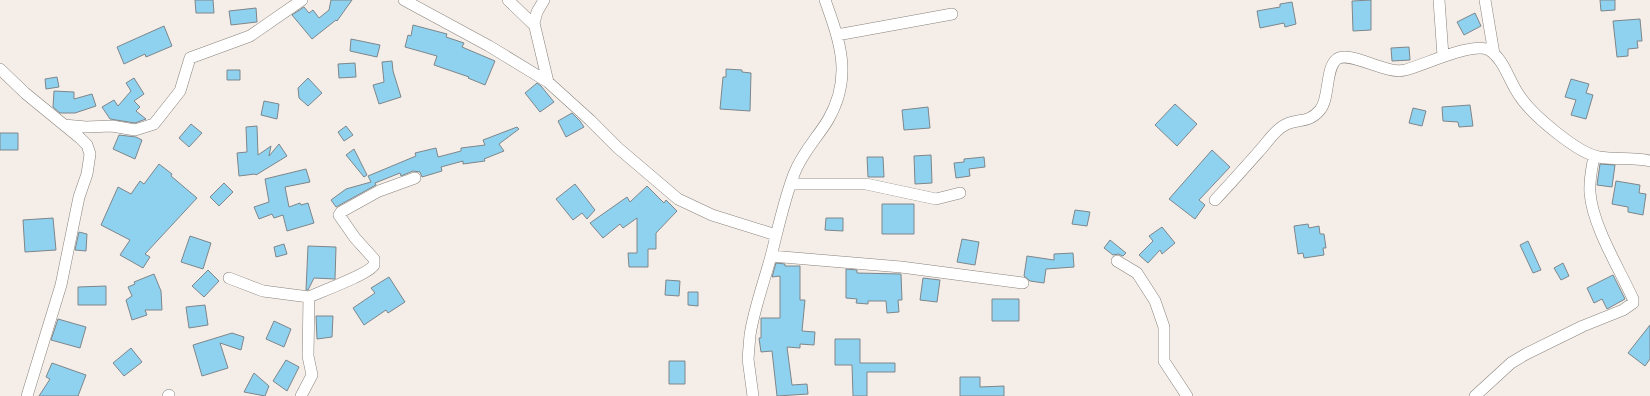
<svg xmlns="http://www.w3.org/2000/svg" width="1650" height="396" viewBox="0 0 1650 396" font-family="Figtree,sans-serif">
<rect width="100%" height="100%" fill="#f5eee8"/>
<path fill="#8ed2f0" stroke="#7e868a" d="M195 0H213L214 13H196Z
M331 0H352L337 21 336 20 312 39 292 15 304 7 309 13 313 10 319 18 329 10Z
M1371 0V30L1353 31 1352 1Z
M1600 0H1615V10L1601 11Z
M1292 2 1296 24 1285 27 1284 23 1260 28 1257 11 1280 7V4Z
M256 8 257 22 231 25 229 11Z
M1475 13 1481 26 1464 35 1457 22Z
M1640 19 1642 41H1637L1638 48 1628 49V56L1617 57 1613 21Z
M413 25 447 34 446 37 464 43 462 47 495 61 485 85 468 78 469 77 434 65 437 56 405 47 408 35 411 36Z
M164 26 172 46 146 57 145 54 124 64 117 47Z
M351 39 380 45 377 57 350 51Z
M1409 47 1410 60 1392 61 1391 48Z
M392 61 393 71 401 97 379 104 373 85 384 82 382 62Z
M355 63 356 77 339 78 338 64Z
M726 69 742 70V72L751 73 750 111 720 109 723 77H726Z
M227 70H240V80H227Z
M57 77 59 87 46 89 45 79Z
M134 78 144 94 134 101 140 107 136 111 146 119 135 123 110 119 102 107 114 100 118 106 131 91 126 83Z
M308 78 322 93 308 106 299 98 298 88Z
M1571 79 1589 84 1586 93 1593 95 1586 119 1571 115 1576 100 1565 97Z
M537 83 541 86 554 102 540 112 525 93Z
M54 91 74 92V99L92 94 96 106 75 113H60L53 107Z
M264 101 279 104 277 119 261 115Z
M1175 104 1197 124 1177 146 1155 125Z
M1470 105 1473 126 1459 127 1458 122 1443 121 1442 107Z
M928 107 930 128 904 130 902 110Z
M1413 108 1426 111 1422 126 1409 123Z
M572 113 580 121 584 127 566 137 558 121Z
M191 124 202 133 189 147 179 138Z
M257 126 258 155 271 146 269 156 279 144 287 156 256 175 255 174 239 176 237 153 247 152 246 127Z
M346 126 353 135 344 141 338 132Z
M517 127 519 129 499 144 504 151 484 159 485 161 463 164V161L441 167 442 171 422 177 420 172 413 171 401 176 400 173 375 183 376 185 336 207 331 200 346 189 371 182 368 176 416 156 415 153 436 148 438 157 461 151V148L485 145 483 140Z
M0 133H18V150H0Z
M119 135 136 137 142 140 135 159 113 149Z
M354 149 367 175 364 177 346 155Z
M1212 150 1230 167 1199 200 1205 205 1195 219 1169 199Z
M931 155 932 183 915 184 914 156Z
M867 157H883L884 177H868Z
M984 157 985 167 969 169 970 176 956 178 954 163 964 162V159Z
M159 164 172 174 171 176 197 198 145 254 150 257 143 268 120 255 130 240 101 225 118 187 131 194 140 181 144 184Z
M1600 164 1615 165 1612 187 1597 185Z
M306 169 310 182 285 187 289 207 300 203 301 205 308 203 314 223 287 231 283 215 274 218 272 214 259 219 254 207 269 202 265 179Z
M1616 181 1640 185 1639 193 1646 194 1643 215 1628 212V207L1612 204Z
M224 183 233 192 219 206 210 197Z
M575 184 595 210 587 219 582 213 573 220 556 199Z
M647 186 664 203 666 200 677 211 656 233V249H648V267H629L628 253H637V218L623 228 620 224 603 238 590 223 627 197 630 202Z
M882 204H914V234H882Z
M1075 210 1090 212 1087 226 1072 224Z
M53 218 56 250 25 252 23 220Z
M826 218H843V231L825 230Z
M1308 224 1309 228 1319 226 1320 234H1324L1326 248H1323L1324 255 1304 258 1303 253 1298 254 1294 226Z
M1162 227 1175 243 1162 254 1160 250 1148 263 1139 255 1153 241 1149 236Z
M79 232 87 234 86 251 75 250Z
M190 236 211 243 203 269 181 262Z
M962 239 979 242 975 265 957 262Z
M1110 240 1126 253 1123 256 1118 254 1113 255 1104 248Z
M1528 241 1541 270 1533 273 1520 245Z
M284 244 287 254 276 257 274 247Z
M308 246 336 247 335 279 314 278 308 290H306Z
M1073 253 1074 267 1046 269 1044 283 1030 281 1024 276 1027 256 1054 260V254Z
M776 263 785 264V266H800V300H805L802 331 815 332 814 345 800 344V348L787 347 792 385 807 384 808 394 777 396 772 351 761 352 759 338H761V318H780V276L772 277Z
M1563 263 1569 276 1561 280 1554 268Z
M846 269 857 270V273L901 274 902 300H898L899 312 887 313 886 301H868V304L856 303 857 299 846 298Z
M208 270 219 281 204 297 192 286Z
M154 274 161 291 162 310H145L147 315 132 320 126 300 132 296 128 287 135 284 134 282Z
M1613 275 1625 299 1607 309 1602 299 1594 303 1587 288Z
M389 277 405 302 388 313 386 310 364 325 353 308 375 293 371 288Z
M923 278 940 280 937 302 920 300Z
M666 280 680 281 679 296 665 295Z
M106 286V305H78V287Z
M688 292H698V306L688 305Z
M992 299H1019V321H992Z
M205 305 208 325 189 328 186 307Z
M316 316H333L332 337 317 339Z
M58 319 86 327 80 348 51 340Z
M274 321 291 329 284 347 266 339Z
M1650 325V359L1645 366 1628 353Z
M232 333 244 337 241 350 220 343 228 368 202 376 193 345Z
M835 339H860V363H895V372H867V396H853L852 365H835Z
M131 348 142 362 124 376 113 363Z
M286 360 299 367 287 391 273 381Z
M669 361H685V384H669Z
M52 363 86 375 78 396H39L50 379 46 377Z
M254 373 269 386 265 396 244 392Z
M960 377H980V387L1004 386V396H960Z"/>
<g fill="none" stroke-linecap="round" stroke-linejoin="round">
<g stroke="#88827c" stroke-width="12">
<path id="street" d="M404 0 489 46 548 82 590 120 618 148 678 199 712 215 776 235
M508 0 534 25
M544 0 537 12 534 23 548 82
M1439 0 1443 56
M1485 0 1494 54
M837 35 952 14
M0 69 25 93 80 138 87 145 90 154 87 174 79 197 61 285 27 396
M64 125 86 127 112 126 135 130 154 124 180 91 190 58 250 36 302 0
M791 184H866L936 199 960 193
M1215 200C1231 183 1246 166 1262 148 1268 141 1276 129 1285 125 1298 118 1308 124 1320 110 1330 98 1325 68 1337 59 1350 50 1386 75 1405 70 1422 66 1473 41 1489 50 1504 59 1509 81 1519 95 1531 114 1577 153 1599 157 1616 160 1632 157 1650 161
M771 256 901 267 1023 283
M1117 261 1137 273 1155 301 1164 327V361L1187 396
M229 278 263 291 309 297
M168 396 169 395
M301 396 312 375 308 356 309 297C320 292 369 274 374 265 374 263 374 261 374 259L355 238 339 215 341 212 379 191 415 178
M753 396 748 359 750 335C754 309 764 282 771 256 778 229 784 200 794 174 802 153 817 138 828 120 853 77 840 42 825 0
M1475 396 1511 363 1526 354 1583 326 1623 310 1633 303V299C1619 268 1593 227 1590 193 1589 180 1592 168 1594 156"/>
</g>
<use href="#street" stroke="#fff" stroke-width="11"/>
</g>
</svg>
